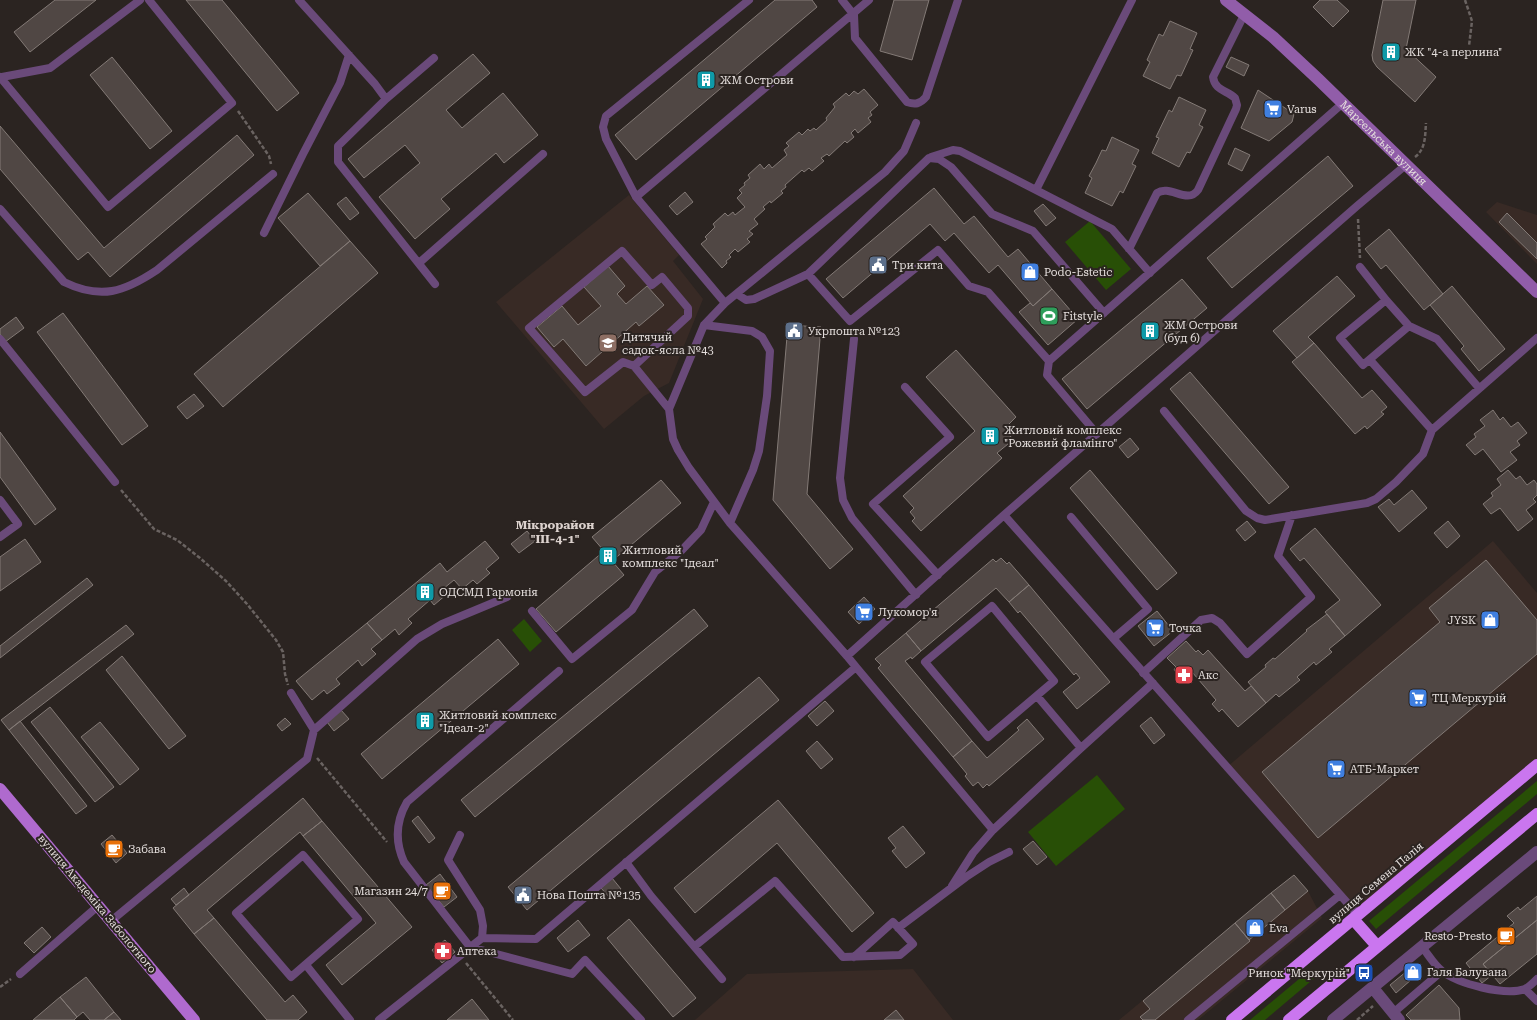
<svg xmlns="http://www.w3.org/2000/svg" width="1537" height="1020" viewBox="0 0 1537 1020" font-family="'Roboto Serif',serif">
<rect width="100%" height="100%" fill="#2b2421"/>
<path fill="#382a25" d="M629 195 679 255 673 261 703 299 669 383 644 396 604 429 496 302Z
M1497 202 1537 215V264L1486 212Z
M1493 541 1537 593V765L1358 915 1227 767Z
M1294 875 1308 891 1322 918 1198 1020H1119Z
M913 969 953 1020H695L747 974Z"/>
<path fill="#284f06" d="M1090 221 1131 269 1106 290 1065 242Z
M524 619 542 641 530 652 512 630Z
M1097 775 1125 809 1056 866 1028 832Z
M1537 781V794L1376 929 1369 921Z
M1311 969 1317 976 1265 1020H1250Z"/>
<path fill="#504744" stroke="#837a76" d="M55 0H96L30 52 14 32Z
M186 0H222L299 93 277 111Z
M775 0H812L817 7 636 160 615 135Z
M894 0H929L912 60 880 51Z
M1320 0H1337L1349 11 1333 27 1313 7Z
M1383 0H1416L1406 49 1436 77 1415 102 1377 67 1373 61 1372 55Z
M1170 21 1197 33 1190 49 1193 50 1181 76 1177 75 1170 89 1143 76 1150 62 1147 60 1159 34 1163 36Z
M473 54 490 73 446 110 462 128 503 93 538 135 504 163 496 153 441 199 450 209 415 239 379 197 420 163 405 145 364 178 348 159Z
M112 57 172 131 150 149 90 75Z
M1231 57 1249 65 1244 76 1226 67Z
M864 89 878 105 870 112 872 115 868 118 871 122 858 133 855 129 851 133 854 137 847 143 845 141 829 156 827 154 821 158 824 161 812 171 809 168 804 172 802 170 785 185 786 187 781 191 783 193 771 203 770 201 763 207 765 209 754 219 758 224 749 231 753 234 747 239 750 242 738 252 735 249 729 255 731 257 726 261 727 263 722 268 701 244 707 239 705 237 715 227 713 224 725 213 728 216 733 212 735 215 745 207 737 198 742 193 739 190 745 185 744 183 750 178 748 175 760 164 764 169 769 164 772 168 787 155 784 150 789 146 786 143 799 132 802 135 808 129 810 131 814 128 816 130 827 120 826 118 835 107 833 104 846 93 849 96 854 91 858 94Z
M1258 90 1294 114 1292 122 1269 141 1241 128Z
M1179 97 1206 110 1199 125 1203 127 1190 153 1187 152 1179 167 1152 153 1159 138 1156 137 1169 110 1172 112Z
M0 126 104 248 237 135 254 155 110 277 88 252 78 260 0 169Z
M1112 137 1139 150 1132 164 1136 166 1123 193 1120 191 1112 206 1085 193 1092 178 1089 176 1096 163 1102 150 1106 151Z
M1235 148 1250 155 1242 171 1228 164Z
M1328 156 1353 186 1232 288 1207 258Z
M934 188 964 224 974 216 1008 257 1018 249 1052 289 1033 306 998 265 989 273 954 233 945 241 930 224 843 298 826 279Z
M685 192 693 202 677 215 669 206Z
M308 193 350 241 320 266 278 218Z
M346 197 359 213 350 220 337 204Z
M1043 204 1056 218 1046 226 1034 211Z
M1507 213 1537 243V259L1499 222Z
M1389 229 1443 294 1424 310 1386 265 1381 269 1365 249Z
M350 241 378 273 223 407 194 374Z
M608 266 625 286 617 294 626 304 647 286 664 305 639 326 636 322 586 366 563 339 554 347 537 327 562 306 578 325 601 306 584 287Z
M1337 276 1355 296 1308 337 1314 343 1297 358 1273 331Z
M1182 279 1207 308 1087 409 1062 379Z
M1452 286 1505 349 1479 371 1461 349 1464 346 1430 305Z
M1052 289 1078 319 1048 345 1019 312 1030 303 1033 306Z
M63 313 148 426 122 445 37 332Z
M16 317 24 328 5 342 0 334V329Z
M788 325 821 327 807 494 853 549 830 569 773 500Z
M1314 343 1362 398 1372 390 1387 407 1381 412 1384 414 1367 429 1365 426 1355 434 1292 362Z
M956 350 1016 417 1009 424 1016 432 1005 441 1008 444 997 453 1002 458 921 531 912 521 915 518 910 512 914 508 903 496 975 431 926 377Z
M1190 372 1289 487 1269 504 1170 389Z
M194 394 204 406 187 419 177 407Z
M1493 410 1500 420 1503 417 1511 427 1518 422 1527 433 1517 441 1520 445 1510 452 1517 460 1501 472 1483 449 1475 455 1466 445 1476 437 1474 434 1485 426 1480 420Z
M0 432 56 509 35 525 0 477Z
M1130 438 1139 449 1128 458 1119 447Z
M1090 470 1177 573 1157 590 1070 488Z
M1508 470 1516 479 1520 476 1527 485 1534 480 1537 484V495L1533 499 1536 502 1526 510 1533 519 1518 531 1500 508 1491 514 1483 504 1493 496 1491 493 1501 485 1497 479Z
M661 480 681 503 612 561 624 575 556 632 536 609 604 551 592 537Z
M1412 490 1427 508 1399 532 1378 507 1389 499 1394 505Z
M1247 521 1256 532 1245 541 1236 530Z
M1448 521 1460 536 1447 548 1434 533Z
M1315 528 1381 605 1345 636 1325 612 1340 600 1304 558 1300 561 1290 549Z
M527 531 535 541 519 553 511 544Z
M25 539 41 562 0 591V557Z
M485 541 499 558 486 569 490 573 477 584 473 580 462 589 454 580 443 589 447 594 434 605 430 600 408 619 412 623 399 635 395 629 382 640 367 623 440 563 447 572Z
M1001 558 1007 564 1009 562 1029 585 1009 602 996 588 921 651 906 633 993 559 996 562Z
M1486 560 1537 620V654L1318 838 1262 772 1440 622 1429 608Z
M87 578 93 585 0 658V646Z
M1029 585 1110 682 1077 709 1063 692 1080 678 1076 673 1074 675 1020 611 1018 613 1009 602Z
M864 597 875 609 859 624 848 612Z
M694 609 708 626 475 817 461 800Z
M1157 611 1173 631 1154 646 1138 626Z
M1327 614 1345 636 1329 649 1332 652 1316 665 1314 662 1297 677 1300 680 1279 697 1276 694 1266 703 1248 682 1266 667 1265 665 1273 658 1275 659 1307 631 1306 630Z
M367 623 382 640 371 649 376 654 362 666 358 660 336 679 340 684 327 694 324 690 312 700 296 681Z
M126 625 134 634 9 730 1 720Z
M906 633 921 651 912 659 911 657 905 661 972 741 953 757 878 668 881 665 875 659Z
M498 639 519 664 382 779 361 754Z
M1186 641 1196 652 1198 650 1203 655 1208 650 1245 691 1251 686 1266 703 1238 727 1222 709 1219 712 1212 704 1216 700 1192 672 1183 680 1174 670 1176 667 1167 658Z
M122 656 186 736 169 749 106 670Z
M759 677 779 700 527 910 508 887Z
M825 701 834 711 817 726 808 716Z
M50 707 114 787 95 802 31 722Z
M341 710 349 719 334 731 327 722Z
M1151 717 1165 735 1154 744 1140 726Z
M285 718 291 724 282 731 277 725Z
M1027 719 1044 739 989 786 987 784 983 788 978 782 973 786 965 776 967 774 953 757 972 741 987 758 1019 730 1017 728Z
M20 721 87 806 76 814 9 730Z
M100 722 139 769 120 785 81 737Z
M817 741 833 759 821 769 806 751Z
M303 798 322 821 303 836 300 832 207 910 214 918 194 934 173 908Z
M778 800 874 913 852 932 777 843 695 913 674 888Z
M418 816 435 838 429 843 412 821Z
M322 821 412 927 342 985 326 965 376 923 303 836Z
M903 826 925 853 906 868 892 851 896 848 888 838Z
M112 835 127 853 116 863 101 844Z
M1033 841 1047 857 1037 865 1023 849Z
M440 874 457 897 444 907 426 885Z
M1294 875 1308 891 1285 910 1271 893Z
M612 878 621 889 610 898 601 888Z
M184 888 189 895 176 905 171 899Z
M1271 893 1285 910 1249 940 1235 923Z
M1537 896V920L1483 964 1492 975 1482 983 1466 963 1514 923 1507 916 1518 907 1520 910Z
M214 918 285 1002 293 995 307 1012 298 1020H267L194 934Z
M629 919 696 998 673 1017 607 938Z
M578 920 590 935 568 952 557 938Z
M1537 920V954L1500 984 1483 964Z
M1235 923 1250 941 1155 1020H1143L1140 1017 1150 1009 1143 1001Z
M42 927 51 937 34 953 24 943Z
M445 940 455 952 442 963 432 950Z
M1413 966 1419 973 1396 993 1390 985Z
M86 977 114 1012 104 1020H90L83 1012 77 1017 60 997Z
M1439 985 1459 1008 1460 1020H1411L1406 1015Z
M60 997 77 1017 74 1020H33Z
M472 999 489 1020H447Z
M896 1010 904 1020H884Z
M114 1012 121 1020H104Z"/>
<g fill="none" stroke-linecap="round" stroke-linejoin="round">
<path stroke="#6a6361" stroke-width="2.5" stroke-dasharray="4 2" stroke-linecap="butt" d="M1465 0 1472 21 1469 46
M238 111 269 156 271 164
M1415 157C1426 149 1425 135 1426 123
M1358 219 1360 258
M121 490 154 529 177 540 200 558 226 581 247 604 276 640 283 652 285 674 288 685
M317 758 387 842
M466 963 513 1020
M0 987 11 979
M1357 1020 1373 1006"/>
<path stroke="#6a4a7a" stroke-width="8" d="M299 0 375 84 386 99 338 146V162L435 284
M842 0 854 15 855 38 907 102C915 105 920 104 926 97L958 0
M0 77 108 207 232 103 149 0
M2 77 50 68 140 0
M386 99 434 58
M931 157 953 150 960 151 1112 229 1150 273
M1036 190 1132 0
M636 197 869 0
M0 209 64 282C101 300 124 292 157 270L273 174
M264 233 303 154 340 83 349 55
M1129 249 1157 193C1170 184 1187 205 1198 190L1236 109 1237 105 1235 98C1227 90 1215 91 1213 77L1244 15
M419 263 543 154
M1360 267 1386 300 1409 326 1437 339 1479 388
M808 274 850 321 938 250 969 286 988 292 1049 361
M737 294 746 300 754 299 808 274 929 158 939 159 951 167 992 214 1033 231 1104 313
M1386 300 1340 338 1363 365 1409 326
M725 303 636 197 606 139 603 127 606 116 749 0
M704 325 752 331 762 337 770 351 767 396 759 451 753 470 730 523
M0 339 115 482
M854 339 840 478 843 500 852 518 916 595
M1370 360 1432 430
M634 366 623 362 585 392 529 328 622 251 652 285 662 277 688 308V316L634 366 669 409
M905 387 950 437 873 504 938 575
M1164 411 1246 511 1257 518 1265 520 1367 503 1376 499 1396 482 1423 454 1432 430 1537 338
M1097 434 1047 375 1049 361 1343 103
M0 500 18 524 0 537
M1004 515 1358 915
M1071 517 1148 609 1114 638
M992 606 1054 681 988 737 925 662Z
M532 611 572 659 632 610 655 572 681 551 701 530 714 502
M847 656 730 523 689 468 678 450 673 439 669 409 704 325 725 303 885 172 904 151 916 123
M856 667 993 830 1081 748 1153 683
M559 671 407 802C396 821 395 842 404 862L470 947 572 974 585 960 641 1020
M1143 673 1201 620 1212 618 1220 623 1247 654 1311 597 1278 556 1292 515
M291 693 314 730
M1037 696 1081 748
M460 835 448 860 480 910 483 926 482 938
M303 855 358 919 291 977 236 913Z
M626 862 651 896 722 979
M952 886 973 853 993 830
M111 921 307 759 314 730 417 639 442 624 507 597
M898 928 966 877 989 862 1009 852
M695 946 775 881 843 957 900 955 913 944 893 922 854 957
M1422 947C1428 954 1434 965 1442 971 1458 984 1505 996 1525 989 1529 987 1534 982 1537 979
M306 965 350 1020
M20 974 98 906
M1525 989 1537 1001
M1393 1013 1442 971
M379 1020 482 938 536 939 856 667 847 656 1004 515 1357 206 1407 164
M1188 1020 1340 895"/>
<path stroke="#6a4a7a" stroke-width="12" d="M1373 988 1399 1020
M1333 1020 1537 852"/>
<path stroke="#915da9" stroke-width="12" id="s1" d="M1226 0 1273 37 1318 79 1537 292"/>
<path stroke="#af6ace" stroke-width="12" d="M0 789 194 1020"/>
<path stroke="#ca76ef" stroke-width="12" d="M1353 919 1377 946
M1232 1020 1537 765
M1289 1020 1537 814"/>
</g>
<defs>
<g id="building-square" transform="scale(1)"><rect x="-9" y="-9" width="18" height="18" rx="4" fill="#0f9aa8" stroke="#2b2421"/><path d="M-4-6H4V6H1V3H-1V6H-4ZM-2.5-4.3h1.7v1.8h-1.7ZM.8-4.3h1.7v1.8H.8ZM-2.5-1h1.7V.8h-1.7ZM.8-1h1.7V.8H.8Z" fill="#fff"/></g>
<g id="supermarket-square" transform="scale(1)"><rect x="-9" y="-9" width="18" height="18" rx="4" fill="#3f7fe0" stroke="#2b2421"/><path d="M-6-5.5h2.5l.6 2H6L4.5 2H-2.5L-4.4-4H-6ZM-1.5 3.2a1.3 1.3 0 1 0 .1 0ZM3 3.2a1.3 1.3 0 1 0 .1 0Z" fill="#fff"/></g>
<g id="civic-square" transform="scale(1)"><rect x="-9" y="-9" width="18" height="18" rx="4" fill="#5c6f8a" stroke="#2b2421"/><path d="M-.6-6.5H3V-4.5H.6V-3L4-1V1h2V6H-6V1h2V-1L-.6-3ZM-1.2 2.5V6h2.4V2.5Z" fill="#fff"/></g>
<g id="shop-square" transform="scale(1)"><rect x="-9" y="-9" width="18" height="18" rx="4" fill="#3f7fe0" stroke="#2b2421"/><path d="M-5-2.5h2.3a2.7 3.5 0 0 1 5.4 0H5L5.5 6h-11ZM-1.5-2.5h3a1.5 2.3 0 0 0-3 0Z" fill="#fff"/></g>
<g id="stadium-square" transform="scale(1)"><rect x="-9" y="-9" width="18" height="18" rx="4" fill="#2e9e5b" stroke="#2b2421"/><path d="M0-5a6.5 5 0 1 0 0 10a6.5 5 0 1 0 0-10ZM-3.5-1.8h7v3.6h-7Z" fill="#fff"/></g>
<g id="school-square" transform="scale(1)"><rect x="-9" y="-9" width="18" height="18" rx="4" fill="#8d6e63" stroke="#2b2421"/><path d="M0-5L7-2L0 1L-7-2ZM-4 1L0 2.5L4 1V4Q0 6-4 4Z" fill="#fff"/></g>
<g id="pharmacy-square" transform="scale(1)"><rect x="-9" y="-9" width="18" height="18" rx="4" fill="#e0444e" stroke="#2b2421"/><path d="M-2-6h4v4h4v4h-4v4h-4v-4h-4v-4h4Z" fill="#fff"/></g>
<g id="cafe-square" transform="scale(1)"><rect x="-9" y="-9" width="18" height="18" rx="4" fill="#e8710a" stroke="#2b2421"/><path d="M-5.5-4.5H6V0H3Q3 3.5 0 3.5H-2.5Q-5.5 3.5-5.5 0ZM3-3.2v2h1.7v-2ZM-6 4.5H4V6H-6Z" fill="#fff"/></g>
<g id="bus-square" transform="scale(1)"><rect x="-9" y="-9" width="18" height="18" rx="4" fill="#1a4fb4" stroke="#2b2421"/><path d="M-5-6H5V4H4V6H2V4H-2V6H-4V4H-5ZM-3.5-4V0h7V-4ZM-3.5 1.2v1.5H-2V1.2ZM2 1.2v1.5H3.5V1.2Z" fill="#fff"/></g>
</defs>
<g fill-rule="evenodd">
<use href="#building-square" x="1391" y="52"/>
<use href="#building-square" x="706" y="80"/>
<use href="#supermarket-square" x="1273" y="109"/>
<use href="#civic-square" x="878" y="265"/>
<use href="#shop-square" x="1030" y="272"/>
<use href="#stadium-square" x="1049" y="316"/>
<use href="#civic-square" x="794" y="331"/>
<use href="#building-square" x="1150" y="331"/>
<use href="#school-square" x="608" y="343"/>
<use href="#building-square" x="990" y="436"/>
<use href="#building-square" x="608" y="556"/>
<use href="#building-square" x="425" y="592"/>
<use href="#supermarket-square" x="864" y="612"/>
<use href="#shop-square" x="1490" y="620"/>
<use href="#supermarket-square" x="1155" y="628"/>
<use href="#pharmacy-square" x="1184" y="675"/>
<use href="#supermarket-square" x="1418" y="698"/>
<use href="#building-square" x="425" y="721"/>
<use href="#supermarket-square" x="1336" y="769"/>
<use href="#cafe-square" x="114" y="849"/>
<use href="#cafe-square" x="442" y="891"/>
<use href="#civic-square" x="523" y="895"/>
<use href="#shop-square" x="1255" y="928"/>
<use href="#cafe-square" x="1506" y="936"/>
<use href="#pharmacy-square" x="443" y="951"/>
<use href="#shop-square" x="1413" y="972"/>
<use href="#bus-square" x="1364" y="973"/>
</g>
<g text-anchor="middle" dominant-baseline="central" stroke-width="4" stroke-linejoin="round" paint-order="stroke">
<g font-size="11" fill="#e5dfdd" stroke="#2b2421" text-anchor="start">
<text x="1405" y="52">ЖК "4-а перлина"</text>
<text x="720" y="80">ЖМ Острови</text>
<text x="1287" y="109">Varus</text>
<text x="892" y="265">Три кита</text>
<text x="1044" y="272">Podo-Estetic</text>
<text x="1063" y="316">Fitstyle</text>
<text x="1164" y="325">ЖМ Острови<tspan x="1164" dy="13">(буд 6)</tspan></text>
<text x="808" y="331">Укрпошта №123</text>
<text x="622" y="337">Дитячий<tspan x="622" dy="13">садок-ясла №43</tspan></text>
<text x="1004" y="430">Житловий комплекс<tspan x="1004" dy="13">"Рожевий фламінго"</tspan></text>
<text x="622" y="550">Житловий<tspan x="622" dy="13">комплекс "Ідеал"</tspan></text>
<text x="439" y="592">ОДСМД Гармонія</text>
<text x="878" y="612">Лукомор'я</text>
<text x="1476" y="620" text-anchor="end">JYSK</text>
<text x="1169" y="628">Точка</text>
<text x="1198" y="675">Акс</text>
<text x="1432" y="698">ТЦ Меркурій</text>
<text x="439" y="715">Житловий комплекс<tspan x="439" dy="13">"Ідеал-2"</tspan></text>
<text x="1350" y="769">АТБ-Маркет</text>
<text x="128" y="849">Забава</text>
<text x="428" y="891" text-anchor="end">Магазин 24/7</text>
<text x="537" y="895">Нова Пошта №135</text>
<text x="1269" y="928">Eva</text>
<text x="1492" y="936" text-anchor="end">Resto-Presto</text>
<text x="457" y="951">Аптека</text>
<text x="1427" y="972">Галя Балувана</text>
<text x="1350" y="973" text-anchor="end">Ринок "Меркурiй"</text>
</g>
<g font-size="11" fill="#e5dfdd" stroke="#2b2421">
<text stroke="none"><textPath href="#s1" startOffset="213">Марсельська вулиця</textPath></text>
<text transform="translate(1376 883) rotate(-40)">вулиця Семена Палія</text>
<text transform="translate(97 904) rotate(50)">вулиця Академіка Заболотного</text>
</g>
<g font-size="12" font-weight="bold" fill="#dbd1cd" stroke="#2b2421">
<text x="555" y="525">Мікрорайон<tspan x="555" dy="14">"ІІІ-4-1"</tspan></text>
</g>
</g>
</svg>
